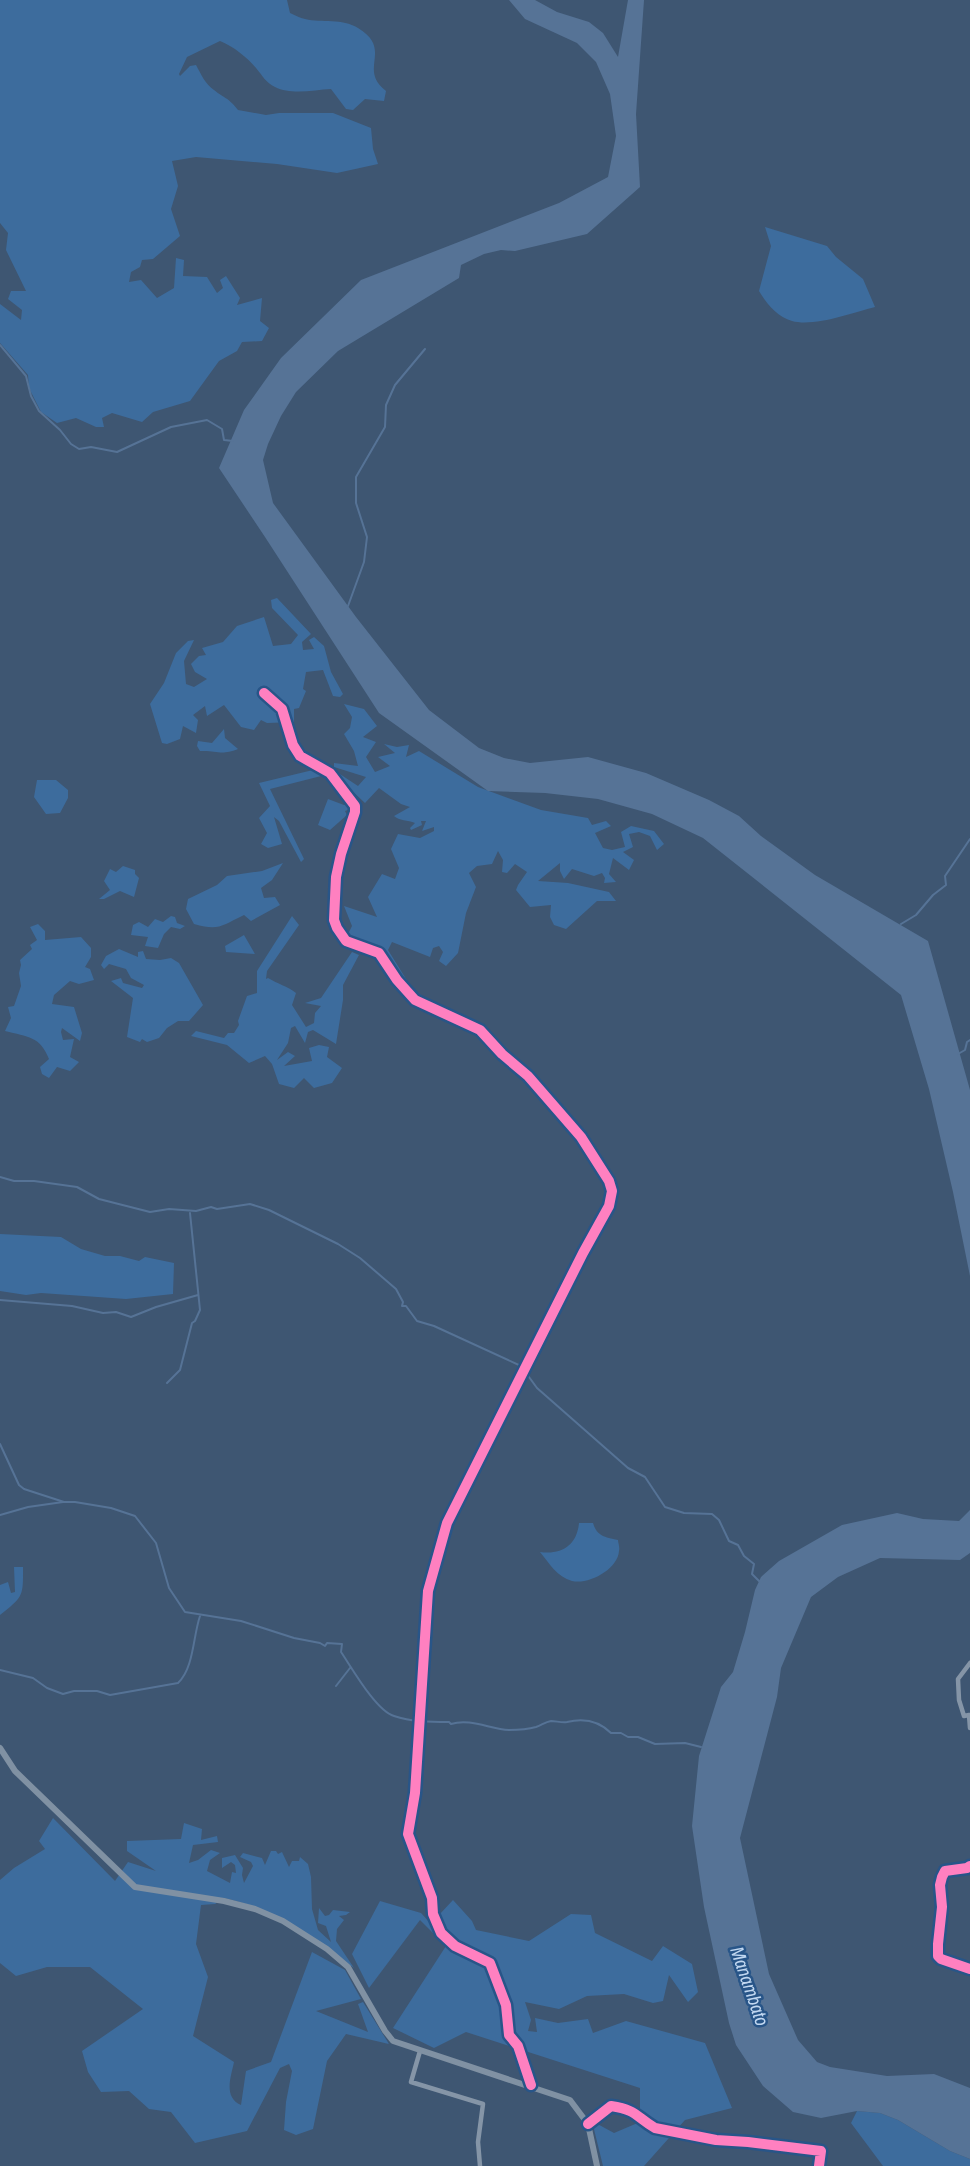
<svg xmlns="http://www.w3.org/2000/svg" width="970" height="2166" viewBox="0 0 970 2166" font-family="'Archivo Narrow',sans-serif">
<rect width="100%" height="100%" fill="#3e5672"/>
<path fill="#3d6c9d" d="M0 0H287L290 13C295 15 300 18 305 19 322 23 342 18 358 28 394 50 357 69 386 91L384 101 365 99 353 110 346 109 331 89C314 90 291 95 275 87 266 83 262 75 256 68 248 58 233 46 220 41L187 57 179 74 180 76 190 66 196 65C201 74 205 84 214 90 225 99 228 97 238 110L266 115 279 113H333L371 128 373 149 378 164 337 173 277 164 196 157 172 161 178 186 171 209 180 236 153 259 142 260 140 267 131 272 129 282 141 280 157 298 174 288 176 258 184 260 183 276 207 277 217 293 223 288 220 280 226 276 240 298 237 305 262 298 260 321 269 328 262 341 242 342 237 351 219 361 190 401 153 412 142 422 112 413 102 418 104 427H96L76 418 57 423 41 412 29 388 28 375 0 343V304L21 320 22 310 8 299 11 291H26L6 250 8 233 0 223Z
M765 227 827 246 836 257 863 279 875 307C852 313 814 327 792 321 777 317 766 303 759 291L771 246Z
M277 598 311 634 302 642 303 650 314 649 309 640 314 637 324 646 331 672 343 694 340 697 333 696 323 670 306 672 303 689 306 691 299 708 294 709V722L267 723 261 720 254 730 241 727 224 705 207 716 205 706 193 715 198 720 196 733 183 726 180 739 167 744 162 743 150 704 164 683 176 653 188 641 194 640 184 661 186 684 194 687 207 679 195 672 191 664 199 656 206 655 202 648 223 642 237 626 264 617 273 646 291 644 298 635 272 608 271 600Z
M344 704 364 709 377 726 363 737 376 742 366 757 375 772 390 766 378 757 395 753 384 744 397 747 409 745 406 757 419 751 478 787 541 810 588 818 592 825 606 821 611 826 595 833 603 848 612 850 625 847 621 832 631 826 654 831 664 844 657 850 650 836 639 832 629 834 633 847 623 852 634 860 629 870 613 858 609 874 616 882 604 883 605 878 602 873 594 876 572 869 564 879 560 871V863L538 881 568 883 609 892 616 901H597L566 929 554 925 550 917 551 905 530 907 516 890 518 885 527 872 515 864 507 873 502 872 503 860 498 851 492 864 477 866 469 873 476 887 466 913 458 953 446 966 439 961 443 952 439 946 433 948 430 957 392 942 388 950 411 987 432 1004 408 999 394 979 380 951 351 941 347 936 352 926 344 906 377 917 368 897 382 874 395 879 399 868 391 849 398 834 420 838 434 831V827L422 831 426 821H421L422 825 411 830 410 828 415 823C408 820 399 821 394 816L410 807 401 804 379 788 365 803 333 773 270 789 304 859 301 862 279 821 274 817 282 844 268 848 261 844 267 833 259 818 270 806 259 783 313 770 309 766 314 757 358 786 366 777 334 767V763L358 766 354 751 344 734 350 728 352 717Z
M224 729 225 738 238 749C220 756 217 750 200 751L197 746 198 741 212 743Z
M37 780H56L68 790V798L60 813 46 814 34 797Z
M328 799 344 805 352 803 353 808 345 811 347 815 330 830 318 825Z
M283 863 272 880 261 888 264 898 275 897 280 905 251 921 244 915C221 926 219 931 194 924L186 909 188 899 217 885 227 876 262 871Z
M123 866 135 870V874L139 878 134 897 120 891 104 899H99L110 890 104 881 110 869 116 872Z
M171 916 175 917 177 923 185 926 180 929 171 927 164 934 158 948 145 946 148 937 131 935 133 925 139 922 148 927 155 919 163 922Z
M292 916 299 925 267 971 266 979 268 978C278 984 287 986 296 993L292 1005 306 1027 314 1023 315 1013 321 1006 305 1003 321 998 352 952 359 955 343 985V1000L336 1044 313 1030 308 1032 305 1043 295 1026 291 1028 288 1043 277 1060 288 1052 295 1056 284 1066 312 1061 309 1048 319 1045 329 1047 327 1057 342 1068 332 1083 314 1088 304 1078 294 1088 279 1084 272 1064 265 1056 249 1063 227 1045 191 1036 196 1031 224 1038 228 1033H234L239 1025 238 1021 247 996 257 993V971Z
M38 924 45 931V940L81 937 91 948V957L85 967 90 969 94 980 79 984 70 981 54 995 52 1004 74 1007 82 1033 80 1041 62 1028 61 1032 63 1040 74 1039 70 1057 79 1062 70 1071 57 1067 49 1078 42 1074 40 1067 49 1059C40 1036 28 1037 5 1031L11 1018 8 1007 14 1006 21 986 19 973 21 965 20 960 32 949 30 945 37 940 30 927Z
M244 935 255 954 226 952 225 946Z
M119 949 138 957V952L143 951 146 959 160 960 171 958 179 963 203 1005 189 1021H178L167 1028 159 1038 147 1042 142 1039 140 1042 127 1037 133 998 111 981 121 978 123 983 142 988 144 985 131 978 126 969 109 964 104 969 101 965 106 956Z
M0 1234 61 1237 81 1249 105 1256H120L139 1261 145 1257 174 1263 173 1294 126 1299 41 1293 26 1295 0 1291Z
M579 1523H593C597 1536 604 1537 618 1540 618 1543 620 1547 619 1551 618 1569 589 1585 572 1581 557 1577 549 1563 540 1552 562 1555 577 1545 579 1523Z
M14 1567H23C23 1596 24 1596 0 1615V1585L8 1582 11 1593 15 1592Z
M53 1818 115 1881 128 1862 156 1871 127 1851V1841L181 1839 184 1823 202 1829 201 1840 217 1836 218 1842 193 1845 189 1863 198 1860 211 1850 220 1853 210 1860 207 1871 230 1883 232 1872 236 1873 235 1865 231 1862 222 1868V1858L235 1855 243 1868 242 1875 244 1883 253 1866 251 1862 240 1857 243 1853 262 1858 265 1865 271 1851H276L278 1854 282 1852 289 1867 292 1861H299L300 1857 308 1864 311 1877 312 1909 318 1930 331 1942 326 1926 318 1923 319 1908 325 1916 329 1915 333 1910 350 1912 346 1915 339 1916 344 1920 337 1929 336 1941 354 1968C313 1937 275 1909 224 1898L215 1904 201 1905 196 1944 208 1977 193 2036 234 2062C231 2077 223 2097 241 2105L246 2071 271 2062 312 1952 345 1970 361 1999 316 2011 368 2032 358 2004 363 2002 389 2044 346 2034 327 2061 313 2129 296 2135 284 2130 286 2102 292 2071 289 2064 280 2068 247 2131 195 2143 171 2112 149 2109 129 2091 101 2092 88 2072 82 2051 143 2009 90 1967H47L16 1976 0 1963V1880L14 1868 45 1849 39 1841Z
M453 1900 472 1921 476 1930 529 1941 571 1914 591 1915 595 1933 652 1961 663 1946 692 1964 698 1992 688 2002 669 1975 663 2001 653 2003 624 1994 587 1996 559 2009 525 2002 531 2020 528 2031 537 2032 535 2018 558 2023 588 2019 593 2033 626 2021 705 2043 732 2108 685 2120 644 2166H603L592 2121 614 2133 640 2122V2088L466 2032 434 2048 393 2028 446 1946 420 1920 369 1988 352 1954 380 1901 421 1913 441 1935 439 1915Z
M857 2111 880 2113 898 2120 950 2151 970 2159V2166H883L851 2123Z"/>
<path fill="#567396" d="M509 0H535L557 12 589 22 603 33 618 57 628 0H644L636 114 640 187 587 234 515 251 501 250 484 254 461 265 459 278 338 351 296 392 281 416 268 444 263 460 273 503 356 617 429 710 479 748 504 758 530 763 588 757 646 773 709 800 739 816 761 836 815 875 928 941 970 1090V1276L953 1192 929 1089 901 995 703 838 652 814 598 799 545 793 488 791 379 713 265 537 219 468 244 410 281 358 361 280 559 203 608 177 616 136 610 94 596 62 577 43 525 19Z
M970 1510V1553L960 1560 880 1558 838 1577 811 1597 781 1668 777 1697 740 1838 769 1974 798 2040 817 2062 830 2067 887 2076 934 2074 970 2088V2159L950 2151 898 2120 880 2113 857 2111 821 2118 793 2112 763 2086 736 2045 729 2023 704 1907 692 1826 699 1756 721 1687 733 1672 745 1632 755 1590 761 1577 779 1561 842 1525 897 1513 923 1519 959 1521Z"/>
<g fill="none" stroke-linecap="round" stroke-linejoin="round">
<path stroke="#567396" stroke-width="2" d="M0 345 26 376 31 396 39 411 60 430 71 444 79 449 91 447 117 452 171 427 207 420 222 429 224 440 233 441
M348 606 364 562 367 537 356 503V477L385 427 386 405 395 385 425 349
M901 924 916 915 933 895 946 885 945 876 970 839
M958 1054 965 1050 967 1042 970 1040
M0 1177 14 1181H34L77 1187 99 1199 150 1212 169 1209 196 1211 211 1207 217 1209 250 1204 269 1210 338 1244 360 1258 396 1289 403 1302 402 1306H406L417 1321 434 1326 521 1366 537 1388 628 1468 645 1477 665 1507 684 1513 712 1514 719 1520 729 1541 738 1545 744 1556 754 1564 752 1574 759 1581
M0 1300 72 1306 103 1313 116 1312 131 1317 156 1307 198 1295
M167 1383 180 1370 192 1323 195 1321 200 1310 190 1213
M0 1444 19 1485 24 1489 64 1502H75L111 1508 135 1516 156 1543 169 1588 185 1612 241 1621 294 1638 320 1643 325 1646 327 1643 342 1644 341 1652C352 1668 376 1711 394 1716 411 1722 431 1722 449 1722L451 1724C470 1718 490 1729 509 1730 517 1730 529 1729 536 1727 542 1725 545 1722 551 1721 556 1721 562 1723 567 1722 583 1718 599 1721 611 1733H621L628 1737H638L655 1744 685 1743 701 1747
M0 1515 28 1507 63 1502
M0 1670 33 1678 47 1688 63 1694 74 1691H97L110 1695 178 1683C194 1668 193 1636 200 1616
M336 1686 350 1668"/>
<path stroke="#8595a7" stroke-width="4.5" d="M264 693 282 709 293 745 300 756 330 773 355 806V812L341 854 336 877 334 920 337 928 346 941 379 953 397 980 415 1000 480 1030 502 1054 528 1076 581 1137 609 1181 612 1191 609 1206 583 1253 447 1523 428 1591 415 1793 408 1834 432 1898 433 1914 441 1933 455 1946 490 1963 506 2005 509 2035 518 2046 531 2085
M969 1715 964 1716 959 1700 958 1679 970 1663
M969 1715 970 1728
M970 1866 967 1868 945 1871 942 1877 940 1885 942 1907 938 1944V1956L941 1959 970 1969
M420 2051 411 2082 483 2104 478 2142 480 2166
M588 2124 611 2106C637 2110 635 2116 655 2128L716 2140 748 2142 821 2151 819 2166"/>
<path stroke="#8091a3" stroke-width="6" d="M0 1748 15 1771 135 1887 224 1901 255 1909 283 1921 327 1949 348 1967 385 2031 393 2041 570 2100 588 2124 597 2166"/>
<g stroke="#285588" stroke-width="15">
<path id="cycleway" d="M264 693 282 709 293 745 300 756 330 773 355 806V812L341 854 336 877 334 920 337 928 346 941 379 953 397 980 415 1000 480 1030 502 1054 528 1076 581 1137 609 1181 612 1191 609 1206 583 1253 447 1523 428 1591 415 1793 408 1834 432 1898 433 1914 441 1933 455 1946 490 1963 506 2005 509 2035 518 2046 531 2085
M970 1866 967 1868 945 1871 942 1877 940 1885 942 1907 938 1944V1956L941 1959 970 1969
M588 2124 611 2106C637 2110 635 2116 655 2128L716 2140 748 2142 821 2151 819 2166"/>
</g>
<use href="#cycleway" stroke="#ff80c0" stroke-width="10"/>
</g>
<g text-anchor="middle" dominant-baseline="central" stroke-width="5" stroke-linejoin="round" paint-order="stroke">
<g font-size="19" font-style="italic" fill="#c1d7f0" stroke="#285588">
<text transform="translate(750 1986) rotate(71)">Manambato</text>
</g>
</g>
</svg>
